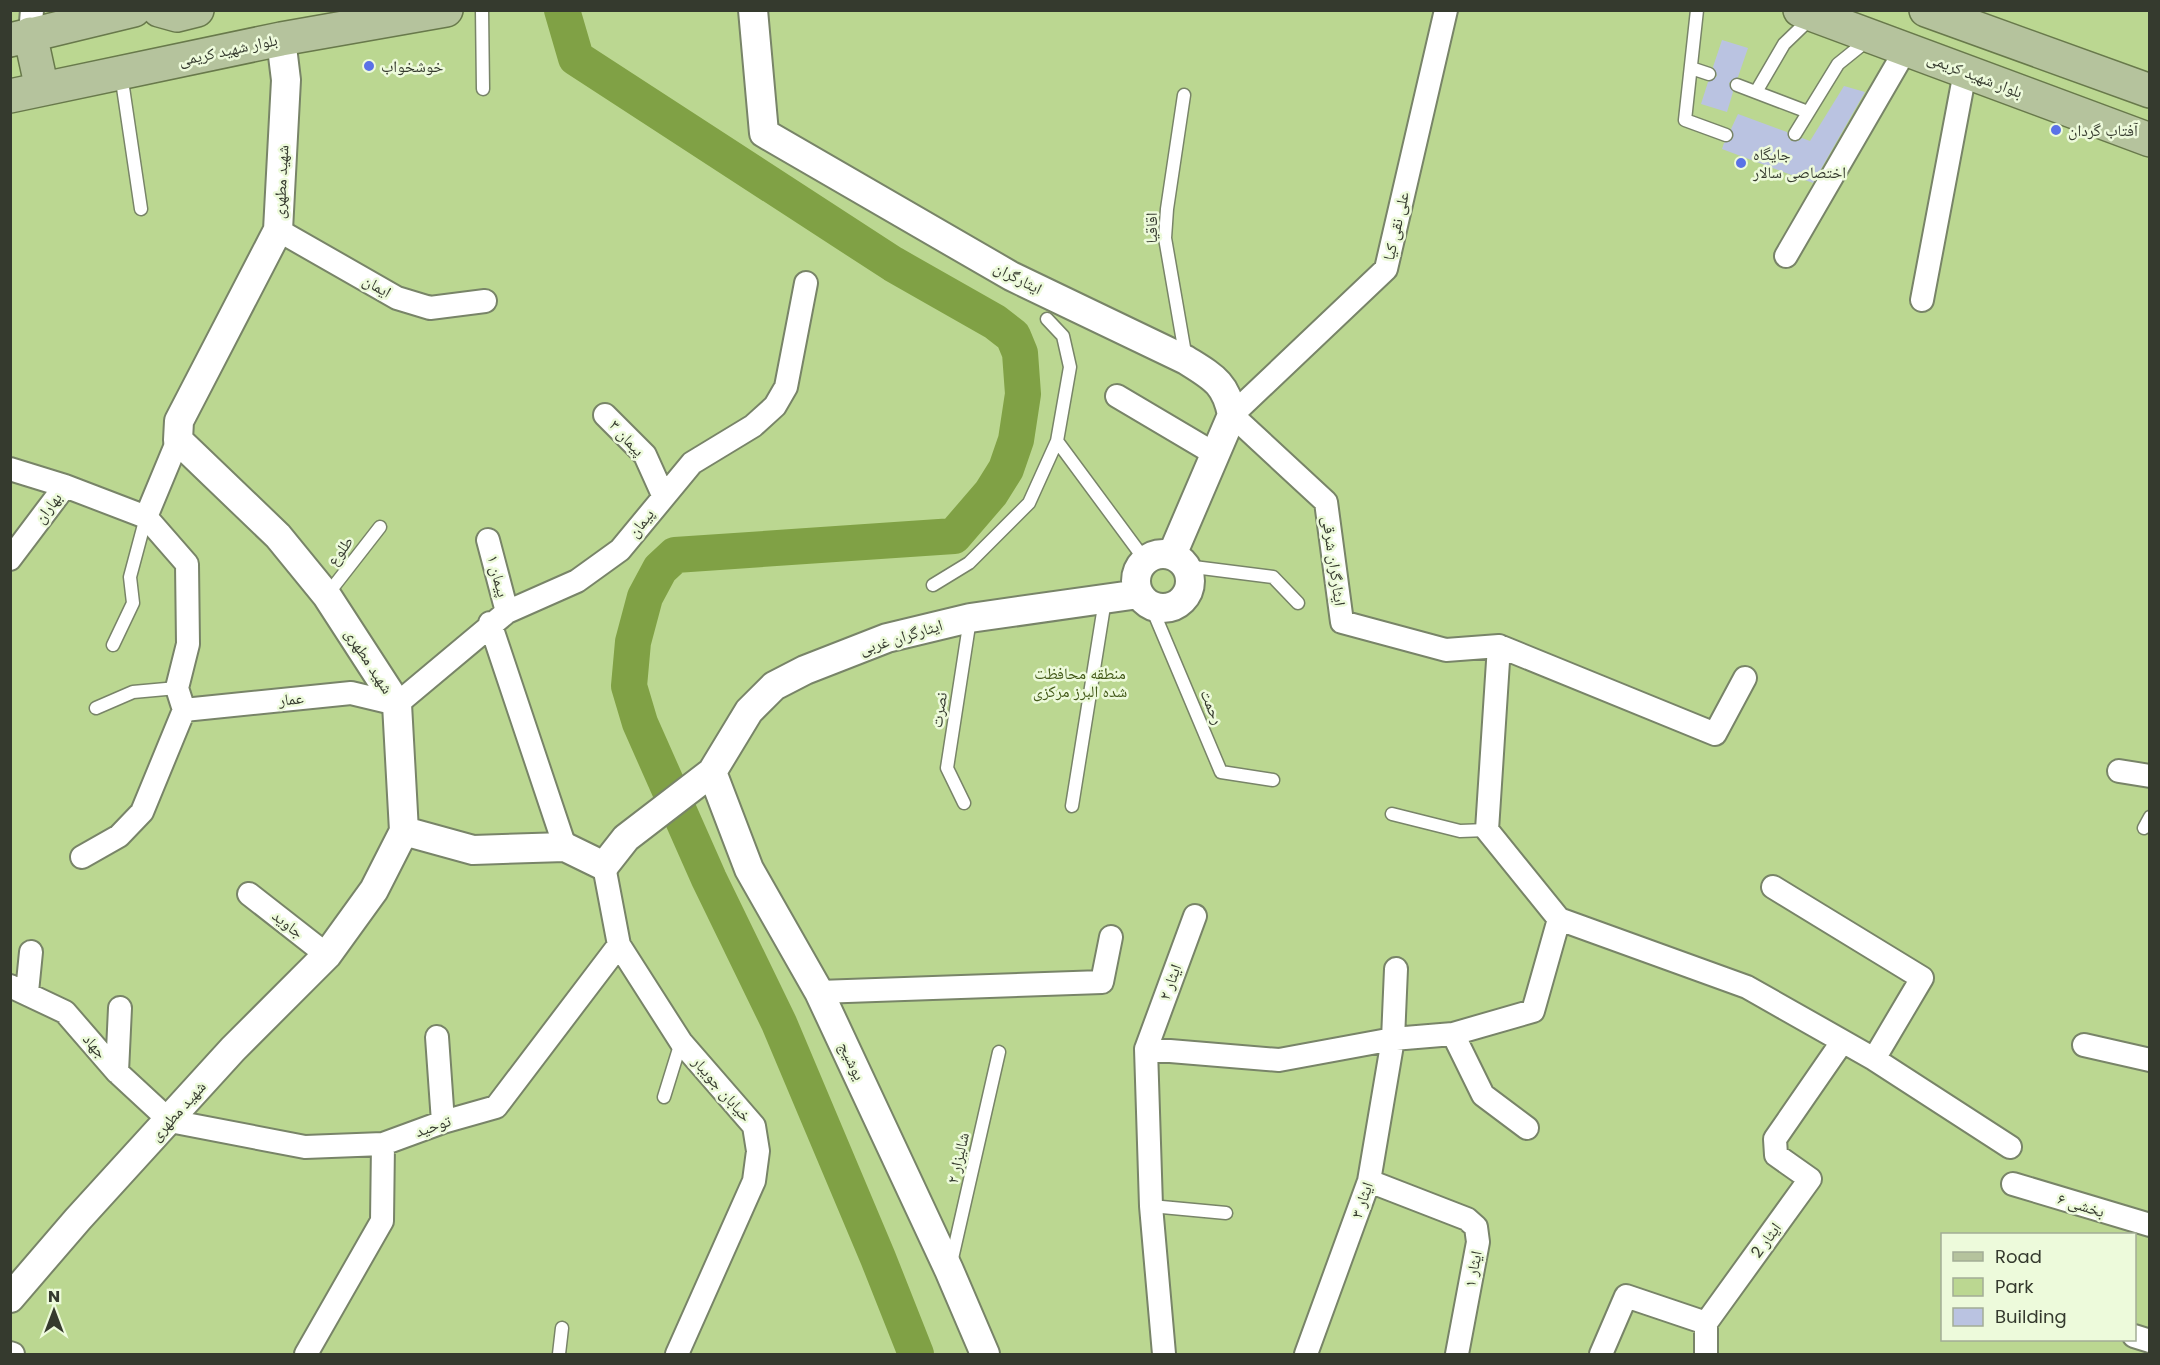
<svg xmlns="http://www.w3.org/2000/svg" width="2160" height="1365" viewBox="0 0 2160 1365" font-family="Poppins,'Noto Naskh Arabic',sans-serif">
<rect width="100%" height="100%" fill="#e0edce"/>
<path fill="#bbd791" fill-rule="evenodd" d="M10 11H2149V1354H11ZM1942 1234H2134V1340H1942Z"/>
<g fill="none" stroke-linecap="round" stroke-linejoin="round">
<path stroke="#80a145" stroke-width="36" d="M562 10 576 58 893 264 995 322 1013 336 1020 353 1023 394 1016 440 1006 469 991 493 954 536 675 555 660 569 645 597 633 642 629 686 640 723 709 879 779 1023 878 1258 916 1354"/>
</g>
<path fill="#bac3e1" d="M1722 40 1748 48 1738 77 1729 83 1733 92 1727 112 1701 104 1708 82 1717 76 1713 67Z
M1844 86 1865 92 1813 183 1722 149 1724 143 1733 138 1731 129 1738 114 1787 132 1791 141H1798L1802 138 1810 141Z"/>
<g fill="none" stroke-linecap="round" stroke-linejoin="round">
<g stroke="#788468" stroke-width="15">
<path id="service" d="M482 10 483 89
M1697 10 1685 120 1726 135
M1691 68 1709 74
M121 74 141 209
M1737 85 1808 112
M1756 92 1784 44 1812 17
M1184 95 1167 209 1165 238 1186 359
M1795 134 1838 64 1869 39
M1057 441 1145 560
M1186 566 1273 577 1298 603
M933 585 969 563 1029 503 1057 441 1070 367 1063 336 1047 319
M327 595 380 527
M1151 606 1221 772 1273 780
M113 645 133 603 130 577 146 517
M96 708 133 692 177 688
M964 803 947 768 970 619
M1072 806 1105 600
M1392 814 1460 831 1487 830
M2144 828 2150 817
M664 1097 681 1042
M1151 1206 1226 1213
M951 1263 999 1052
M559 1354 562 1328"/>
</g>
<g stroke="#788468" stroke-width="26">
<path id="minor" d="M1446 10 1386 269 1232 415 1326 502 1342 622 1446 650 1499 646 1715 734 1745 678
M30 34 32 10
M278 230 397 298 430 308 485 301
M1786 256 1906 49
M1922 300 1965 72
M1117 396 1215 454
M605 415 645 455 663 495
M10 469 65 486 146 517 178 440
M488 540 507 612
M10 559 65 486
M490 623 565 847
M184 710 351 693 397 704 507 612 577 581 620 550 692 463 753 426 775 406 786 387 806 283
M2119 771 2150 776
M82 857 119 836 142 812 184 710 177 688 188 644 187 564 146 517
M604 866 619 945 681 1042 754 1126 758 1151 754 1181 677 1354
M1773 887 1922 978 1874 1059
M249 894 327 955
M1559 919 1747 987 1874 1059 2010 1147
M10 986 65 1012 117 1072 170 1121 305 1147 383 1144 443 1122 496 1107 619 945
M27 992 31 952
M819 992 1102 982 1111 937
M1453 1034 1483 1095 1527 1128
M437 1037 443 1122
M2084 1045 2150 1060
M1146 1049 1279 1060 1393 1039 1453 1034 1533 1011 1559 919 1487 830 1499 646
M117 1072 120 1008
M1369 1181 1467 1219 1476 1227 1478 1242 1457 1354
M2013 1184 2150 1225
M1706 1323V1354
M2134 1336 2150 1341
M10 1353 13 1354
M306 1354 382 1221 383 1144
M1164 1354 1151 1206 1146 1049 1195 916
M1306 1354 1369 1181 1393 1039 1396 969
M1601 1354 1626 1296 1706 1323 1810 1179 1776 1155 1775 1139 1842 1042"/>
</g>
<g stroke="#788468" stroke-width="32">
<path id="tertiary" d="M753 10 764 133 1011 276 1186 360C1213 377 1226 383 1232 415L1172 555
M1136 581a27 27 0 1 1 54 0a27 27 0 1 1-54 0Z
M712 772 749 869 819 992 949 1270 985 1354
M404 831 473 850 565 847 604 866 626 838 712 772 749 711 774 686 805 670 887 638 970 618 1139 594
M10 1298 78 1219 233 1049 327 955 374 890 404 831 397 704 327 596 278 536 178 440 179 421 278 230 286 80 281 39"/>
</g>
<g stroke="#68794b" stroke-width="36">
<path id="primary" d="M159 10 177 15 197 10
M1800 10 2150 140
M1926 10 2150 91
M30 34 42 89
M10 40 134 10
M10 96 281 39 446 10"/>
</g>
<use href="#service" stroke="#fff" stroke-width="12"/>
<use href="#minor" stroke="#fff" stroke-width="22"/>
<use href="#tertiary" stroke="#fff" stroke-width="28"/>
<use href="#primary" stroke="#b5c39d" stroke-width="33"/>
</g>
<g fill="#5a71e7" stroke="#edfadb" stroke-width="2">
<circle cx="369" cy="66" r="6"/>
<circle cx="2056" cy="130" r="6"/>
<circle cx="1741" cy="163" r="6"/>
</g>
<g text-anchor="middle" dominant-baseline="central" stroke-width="5" stroke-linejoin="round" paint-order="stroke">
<g font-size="16" fill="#353a2e" stroke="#edfadb">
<text transform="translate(228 50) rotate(-12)">بلوار شهید کریمی</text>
<text transform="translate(1975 75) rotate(21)">بلوار شهید کریمی</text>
<text transform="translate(281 182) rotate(-87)">شهید مطهری</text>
<text transform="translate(1396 226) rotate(-77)">علی نقی کیا</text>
<text transform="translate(1151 228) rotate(-90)">اقاقیا</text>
<text transform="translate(1018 278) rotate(27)">ایثارگران</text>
<text transform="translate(377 286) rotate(30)">ایمان</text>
<text transform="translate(627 438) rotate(47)">پیمان ۳</text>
<text transform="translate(48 508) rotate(-53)">بهاران</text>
<text transform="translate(641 523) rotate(-52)">پیمان</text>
<text transform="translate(340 551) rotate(-53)">طلوع</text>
<text transform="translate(1334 561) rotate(82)">ایثارگران شرقی</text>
<text transform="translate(498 576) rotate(75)">پیمان ۱</text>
<text transform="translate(901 637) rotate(-17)">ایثارگران غربی</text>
<text transform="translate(369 661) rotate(57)">شهید مطهری</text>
<text transform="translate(291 699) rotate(-6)">عمار</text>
<text transform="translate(1212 707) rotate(67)">رحمت</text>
<text transform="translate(939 710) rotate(-81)">نصرت</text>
<text transform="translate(288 924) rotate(38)">جاوید</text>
<text transform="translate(1170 982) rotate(-70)">ایثار ۲</text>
<text transform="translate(95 1046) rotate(49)">جهاد</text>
<text transform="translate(852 1061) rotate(65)">یوشیج</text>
<text transform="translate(722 1089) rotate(49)">خیابان جویبار</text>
<text transform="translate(178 1111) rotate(-48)">شهید مطهری</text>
<text transform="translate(433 1126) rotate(-19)">توحید</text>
<text transform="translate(958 1158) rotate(-77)">شالیزار ۲</text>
<text transform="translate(1362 1200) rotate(-71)">ایثار ۳</text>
<text transform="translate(2081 1205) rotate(17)">بخشی ۶</text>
<text transform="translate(1766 1240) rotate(-54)">ایثار 2</text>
<text transform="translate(1473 1269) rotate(-79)">ایثار ۱</text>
</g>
<g font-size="16" fill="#353a2e" stroke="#edfadb" text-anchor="start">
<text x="381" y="66">خوشخواب</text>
<text x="2068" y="130">آفتاب گردان</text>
<text x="1753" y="154">جایگاه<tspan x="1753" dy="18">اختصاصی سالار</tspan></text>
</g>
<g font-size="16" fill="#435918" stroke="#edfadb">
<text x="1080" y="673">منطقه محافظت<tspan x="1080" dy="18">شده البرز مرکزی</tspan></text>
</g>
</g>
<rect width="2160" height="1365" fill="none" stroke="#353a2e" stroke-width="24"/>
<rect x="1941" y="1233" width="195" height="108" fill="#edfadb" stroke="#a3ad96" stroke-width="1.5"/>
<rect x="1953" y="1252" width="30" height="9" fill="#b5c39d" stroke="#a3ad96" stroke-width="1.5"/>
<text x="1995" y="1263" font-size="18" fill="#353a2e">Road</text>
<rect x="1953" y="1278" width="30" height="18" fill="#bbd791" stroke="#a3ad96" stroke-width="1.5"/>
<text x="1995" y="1293" font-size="18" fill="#353a2e">Park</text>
<rect x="1953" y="1308" width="30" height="18" fill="#bac3e1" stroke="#a3ad96" stroke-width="1.5"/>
<text x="1995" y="1323" font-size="18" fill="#353a2e">Building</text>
<g transform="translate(54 1311)" stroke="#edfadb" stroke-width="4.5" paint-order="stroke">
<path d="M0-4.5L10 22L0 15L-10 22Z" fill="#353a2e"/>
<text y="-9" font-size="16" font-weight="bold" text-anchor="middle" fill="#353a2e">N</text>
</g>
</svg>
